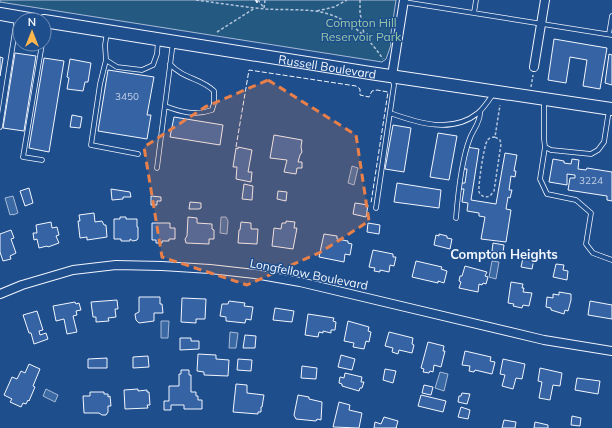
<svg xmlns="http://www.w3.org/2000/svg" width="612" height="428" viewBox="0 0 612 428" font-family="Mulish,sans-serif">
<rect width="100%" height="100%" fill="#1f4e8c"/>
<path fill="#245a82" stroke="#a8bbd7" d="M0 0H396L390 40 391 45 386 59 382 62 0 2Z"/>
<path fill="#3b69a3" stroke="#a8bbd7" d="M352 166 358 168 354 185 348 183Z
M13 196 18 213 13 215V214L10 215 5 198Z
M221 217H226L228 221 227 234 220 233Z
M492 261 499 262 496 279 489 277Z
M161 321H169L168 338H161Z
M230 332 238 333 236 348H229Z
M440 372 448 374 444 391 435 388Z
M46 389 58 395 55 402 43 396Z"/>
<path fill="#3563a3" stroke="#f2f6ff" d="M554 39 607 48 600 89 583 86 587 60 570 57 566 83 548 80Z
M15 53 36 56 24 131 3 128Z
M609 54 612 55V85L605 83Z
M0 57 3 58 0 76Z
M44 58 64 61 49 152 29 148Z
M70 59 91 63 88 82H85L83 91 67 89 69 78 67 77Z
M108 70 154 77 147 115H151L147 139 98 131Z
M72 115 82 117 80 128 70 127Z
M174 117 223 125 220 145 170 137Z
M393 125 411 128 404 172 385 169Z
M438 133 457 136 449 180 430 177Z
M274 135 302 140 301 147 302 152 300 155 298 162H302V168H297L296 174 284 172 287 160 270 158Z
M238 147 252 150 248 172H252L251 182 236 179 237 167H233L236 148 238 149Z
M467 147 479 149 471 200 496 204 505 153 517 155 514 171H516L515 177 511 176 509 190H512L510 198 508 197 506 209 511 210 506 242 481 239 485 217 479 216V213L467 211 468 203 462 202 464 189H461L462 183H465L467 169H464Z
M553 159 564 161V163L571 164 572 159 579 160 578 169 586 170 587 168 612 172V201L607 200V196L568 190 570 178H575V175L567 174V185L549 182Z
M397 183 441 190 439 208 394 202Z
M244 184 253 186 252 200 242 199Z
M29 188 33 203 25 206 20 191Z
M111 189 130 192 131 197H123V199L112 200Z
M278 191 287 192 286 201 277 199Z
M151 196 161 197V201H157V205H151Z
M190 202 201 203V208L199 209H189Z
M355 203 368 205 366 217 353 214Z
M94 213 95 222 102 221 104 225H106L107 237 87 240V237L80 238 78 221H80L79 215Z
M120 217H126V219H137V227H138V238L137 240 133 241 130 239V241H121V239H114V219H120Z
M188 217 197 218V223L212 224V229L214 230V239H209V244L186 243 185 239 187 236Z
M286 221 295 222 294 228H297L293 249 272 246 274 228 281 229 282 223H286Z
M51 222 52 228 57 227 59 235 56 236 59 243 48 247 47 246 39 248 37 239 34 240 33 233H37L36 225Z
M241 222 251 223V229H258L257 244 238 243 239 230H240Z
M152 223H170V228H175V239H169V241H162V243H156V240H152Z
M368 223 380 225 379 234 367 232Z
M11 230 14 238 11 239 16 253 10 256 11 259 3 261 0 252V234Z
M324 234 337 236V239L348 241V243L352 244 350 255 345 254 344 262 319 257Z
M439 234 447 236V238L452 239 450 249 434 245 436 235 439 236Z
M493 243 504 245 503 253 492 251Z
M373 250 393 254V257H396L394 266 390 265 389 272 380 270V272L374 271 375 268 369 267Z
M523 258 534 259 532 269 521 267Z
M416 261 442 267 441 269 447 271 444 283 438 281V283L412 277Z
M556 264 564 265 563 270 568 271 567 280 553 277Z
M465 266 487 272 485 276 488 277 486 284 483 283 482 285 479 284 478 292 459 288 461 282 459 281 460 276H462Z
M511 282 523 284 522 288H524L523 292 532 293 529 306 523 305 522 308 513 306 514 304 508 303Z
M559 292 571 294V300L568 311 565 310 564 314 551 310V308L546 307 547 297 553 298V294L559 295Z
M139 297H160V304H162L163 313H154V321L139 323 136 320 135 314 139 312Z
M182 298 206 299 205 319H196V323L181 322Z
M117 300 118 309H115L116 317 108 318 109 321 96 322V317H93L91 302Z
M229 301 245 303 244 306 253 307 251 320 246 319 245 323 226 321V317L220 316 222 304H228Z
M590 301 612 305V319L588 315Z
M75 302 76 304 79 303 81 310 76 311 77 315 73 316 77 332 67 334 64 319 56 321 53 306Z
M275 308 294 311 292 322 273 320Z
M37 311 43 330 39 331 40 335 46 333 48 339 34 344 31 333H29L23 315Z
M308 314 334 318 333 321 336 322 335 330H331V333L323 331V333L319 332 318 337 305 335Z
M348 321 369 327 368 331 371 332 369 342 366 341 364 349 353 347 354 343 344 341Z
M389 332 413 338 412 344 414 345 412 353 399 350 398 354 392 352 393 348 385 346Z
M245 335 256 336 255 348H243Z
M180 338H191V341H199V349L180 350Z
M428 342 444 346 443 351H445L441 367 434 365 433 372 430 371 429 373 423 372 424 369 421 368Z
M465 351 491 357 490 361 495 362 492 374 475 370 474 372 469 371 470 366 462 365Z
M198 354 216 355V359L229 360 228 376 204 375V372L197 371Z
M341 355 355 359 352 370 338 367Z
M148 356 149 367 133 368V357Z
M107 358V368H88V359Z
M238 359 252 360 251 371 237 370Z
M503 359 525 364 522 379 516 378 513 389 502 386 505 375 500 374Z
M29 364 40 369 33 386 35 387 29 401 28 400 26 404 23 403 21 407 10 402 12 399 4 395 12 377 17 379 21 371 25 373Z
M302 366 317 368 316 379 301 378Z
M540 368 562 373 560 386 553 385 550 400 539 398 542 382 538 381Z
M385 369 396 371 393 383 383 380Z
M181 370H189V375H191V392H196V396H198V400H202V409H184V405H171V410H164V401H169V386H179V374H181Z
M345 373 362 377 361 382H364L362 388H360L359 391 342 386V384L339 383 340 377 344 378Z
M577 378 600 381 598 394 575 390Z
M236 384 247 385V393L264 395 262 407H261V412H258V414L233 412Z
M424 385 433 387 431 395 422 393Z
M138 389V391L147 390V392H149L150 405H147L148 408 125 409 124 390Z
M90 392H104V394H108V397L110 396 111 406H108V412L106 415H102L99 413H84L83 396H90Z
M462 393 470 394 467 404 458 402 459 396H461Z
M298 395 309 397V399L322 402 321 420 317 419 316 421 296 419 294 415Z
M421 395 446 401 443 412 418 406Z
M339 402 350 405 349 410 362 413 359 428 333 427Z
M461 407 470 410 468 419 458 417Z
M572 416 581 418 580 426 571 425Z
M384 417 398 421 396 428H397H374L375 422 381 424Z
M504 420 516 422 515 428H502Z
M535 422 548 425V428H534Z"/>
<g fill="none" stroke-linecap="round" stroke-linejoin="round">
<g stroke="#f2f6ff" stroke-width="5.5">
<path id="lane" d="M404 2 612 35
M474 13 476 0
M44 30 45 22
M107 32 105 45 106 60 117 67 142 70 153 65 157 54 158 41
M609 34 612 16
M42 44 23 157 42 160
M106 60 100 84 91 145 138 154
M544 101V139L545 147 551 150 591 154 598 150 604 142 609 110
M165 106C181 112 195 116 212 110L214 103V91C201 78 183 79 170 64
M390 113C418 123 452 134 478 113 484 108 489 100 493 94
M0 127 17 18
M545 147 540 179 547 194 576 200 591 213 586 244 593 253 612 260
M157 168 173 42
M376 208 394 85 392 78
M456 218C458 193 461 161 470 138 473 130 481 121 480 112"/>
</g>
<g stroke="#f2f6ff" stroke-width="10">
<path id="street" d="M534 67 545 0
M392 76 404 0
M0 294 22 285 73 270 116 265 162 266 210 269 255 274 300 282 544 340 612 351"/>
</g>
<g stroke="#f2f6ff" stroke-width="14">
<g id="secondary">
<path d="M0 14 35 20"/>
<path id="s1" d="M44 21 370 73 612 109"/>
</g>
</g>
<path stroke="#b3c4dc" stroke-width="1.5" stroke-dasharray="3 2" stroke-linecap="butt" d="M196 0C219 3 243 7 266 9 282 10 299 9 315 11 345 15 367 35 383 59
M258 0 264 8
M360 0V13L364 34
M264 8 265 0
M317 11 334 7 347 0
M217 32 255 8
M531 87 533 75
M495 137C492 137 488 138 487 141 484 146 478 185 479 192 481 196 484 198 490 196L494 191 501 144 500 140 495 137 500 105"/>
<use href="#lane" stroke="#1f4e8c" stroke-width="4"/>
<use href="#street" stroke="#1f4e8c" stroke-width="8"/>
<use href="#secondary" stroke="#1f4e8c" stroke-width="12"/>
<path stroke="#f2f6ff" stroke-width="1" stroke-dasharray="5 2" stroke-linecap="butt" d="M236 147 249 70 356 86 360 89V95L369 97 372 91 377 90 388 92 371 203"/>
<path stroke="#f2f6ff" stroke-width="2" d="M256 0 257 2"/>
</g>
<path fill="#ea8049" fill-opacity="0.2" stroke="#ea8049" stroke-width="3" stroke-dasharray="8 5" stroke-linejoin="round" d="M268 80 356 135 369 221 321 252 247 285 162 257 144 147 205 107Z"/>
<g text-anchor="middle" dominant-baseline="central" stroke-width="3" stroke-linejoin="round" paint-order="stroke">
<g font-size="10" fill="#c3d1e8">
<text x="127" y="96">3450</text>
<text x="591" y="180">3224</text>
</g>
<g font-size="12" fill="#97c8a6" stroke="#1f4e8c">
<text x="361" y="22">Compton Hill<tspan x="361" dy="14">Reservoir Park</tspan></text>
</g>
<g font-size="12" fill="#f2f6ff" stroke="#1f4e8c">
<text stroke="none"><textPath href="#s1" startOffset="287">Russell Boulevard</textPath></text>
<text transform="translate(309 274) rotate(11)">Longfellow Boulevard</text>
</g>
<g font-size="13" font-weight="bold" fill="#f2f6ff" stroke="#1f4e8c">
<text x="504" y="254">Compton Heights</text>
</g>
</g>
<g transform="translate(32 32)"><circle r="19" fill="#1f4e8c" stroke="#7391ba"/>
<path d="M0-3L7 15L0 10L-7 15Z" fill="#ffb74d"/>
<text y="-6" font-size="11" font-weight="bold" text-anchor="middle" fill="#f2f6ff">N</text>
</g>
</svg>
